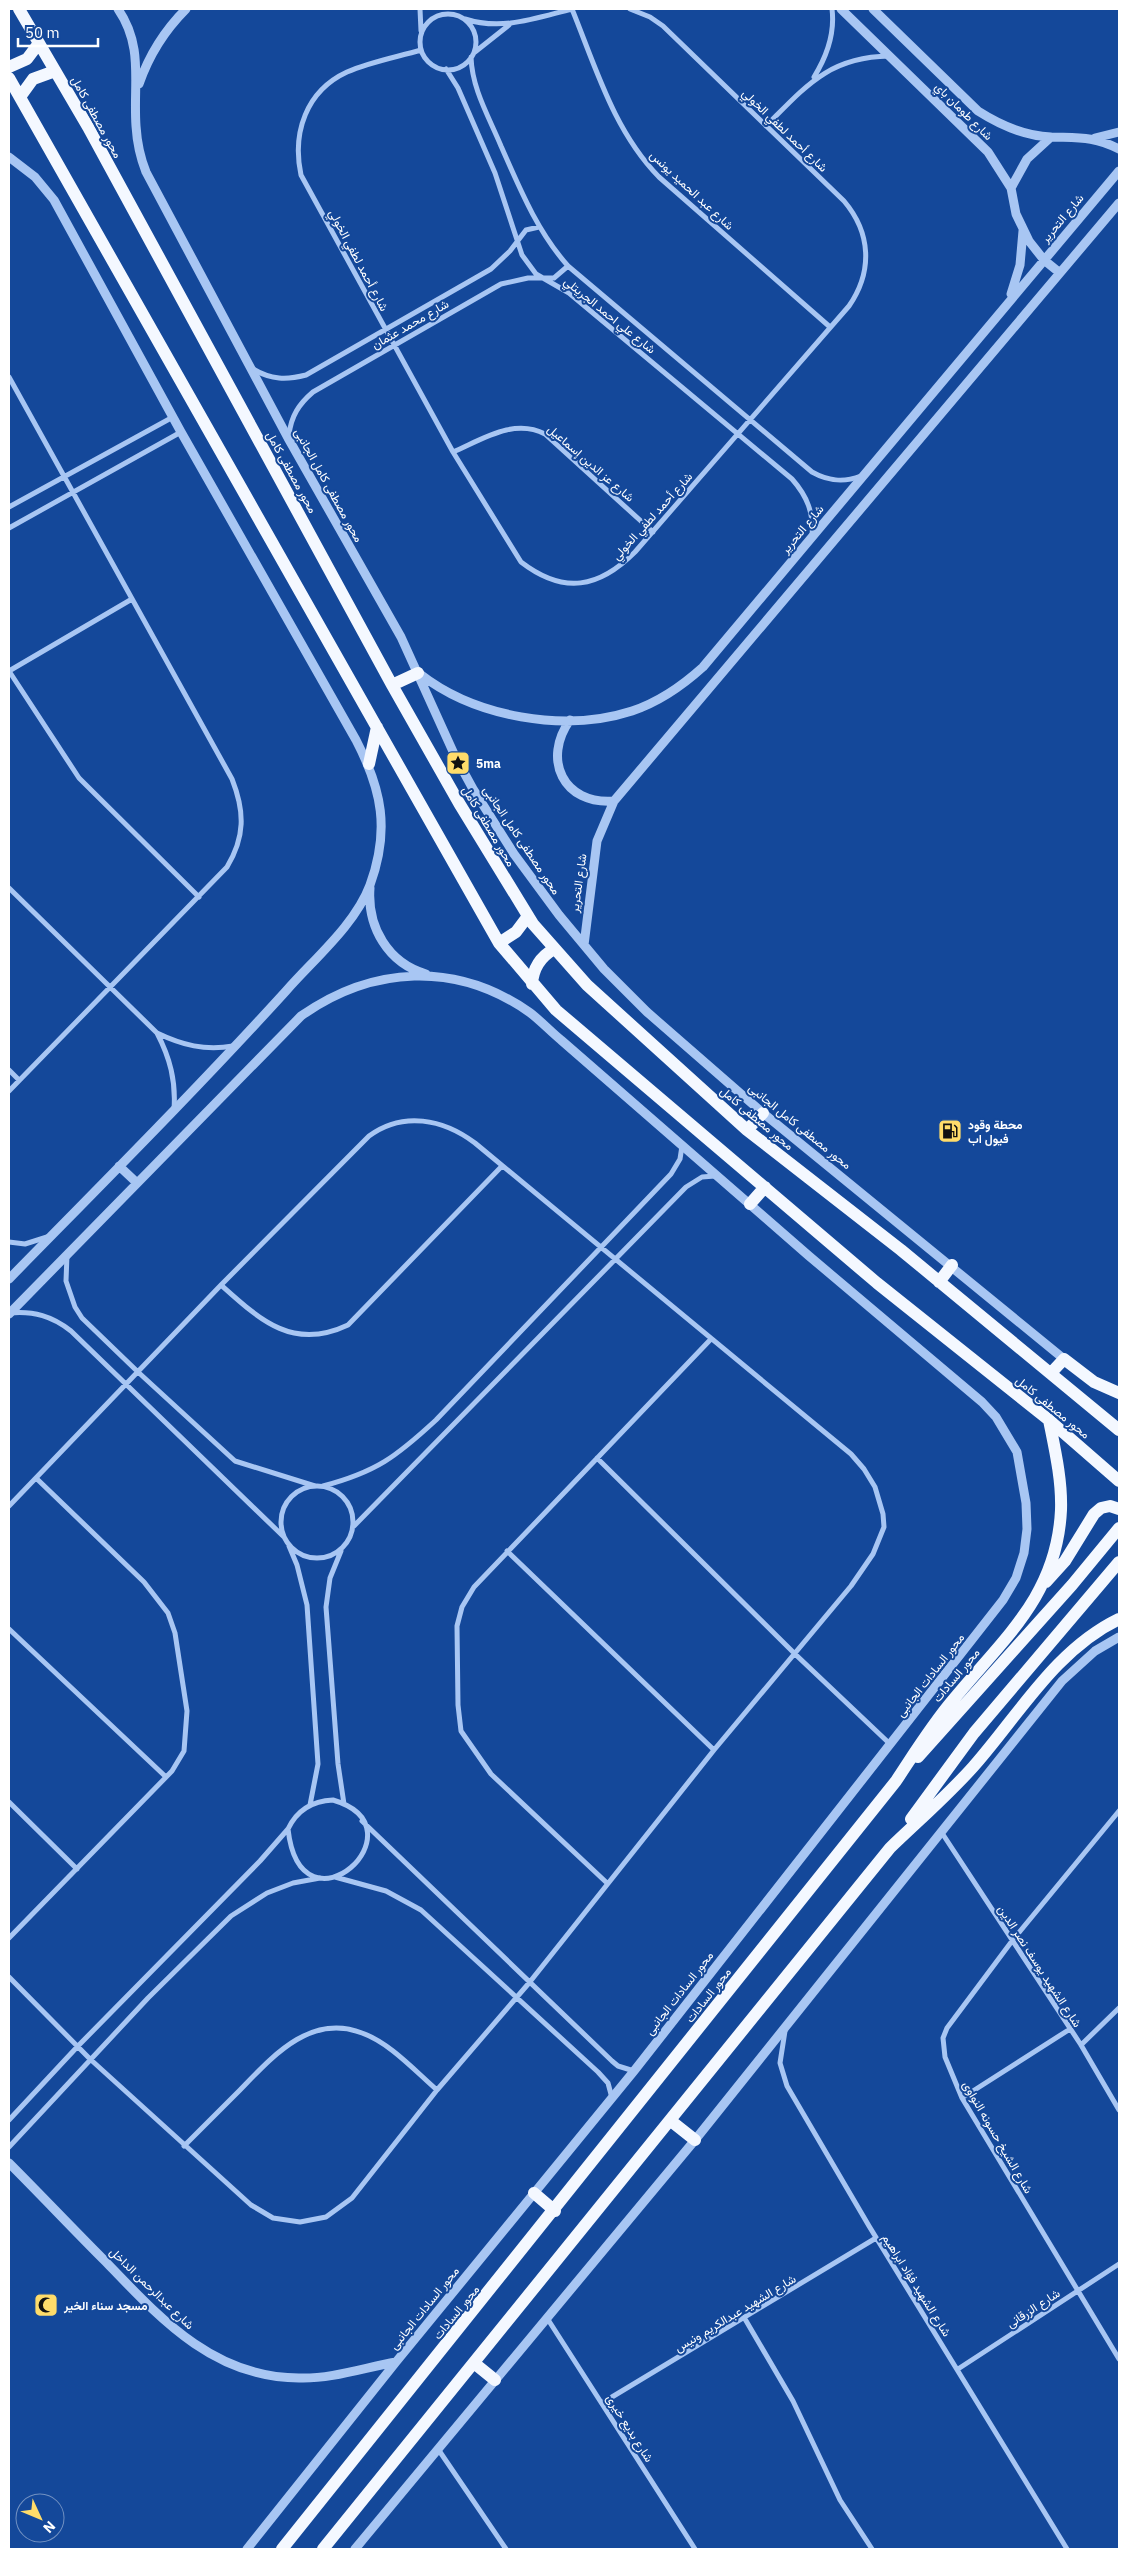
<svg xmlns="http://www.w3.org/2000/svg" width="1128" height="2558" viewBox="0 0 1128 2558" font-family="'IBM Plex Sans',Vazirmatn,sans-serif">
<rect width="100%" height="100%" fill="#14489a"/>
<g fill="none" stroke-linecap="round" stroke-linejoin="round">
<path stroke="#a8c6f3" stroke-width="5" d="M420 9 421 31
M572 9C596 68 614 131 659 177L830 327
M420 42a28 28 0 1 1 56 0a28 28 0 1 1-56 0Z
M465 19C502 31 536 18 572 9
M421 50C397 57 370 62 347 72 306 91 292 133 301 175L453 452 521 562C564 595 599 588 635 552L849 306C873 271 871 233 844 201L663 26 650 17 630 9
M475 52 509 25
M471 57C472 89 489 117 501 146 520 189 537 231 568 266L812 472C828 481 843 483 861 476
M446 69 458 88 495 173 522 255 536 274 569 293 792 479C807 496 814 513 812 536
M814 77C827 56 835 33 832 9
M766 126C806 86 829 57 889 56
M253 369C271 380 287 380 306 375L491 269 510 251 526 230 539 227
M9 377 232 779C245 812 245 837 227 867L9 1091
M289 435C291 416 299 404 313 392L501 284 528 278H554L568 266
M453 452C483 439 514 418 545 434L653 532
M9 507 173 417
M9 528 181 432
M9 671 79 778 199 897
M9 671 132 599
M9 888 157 1033C182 1045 205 1051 233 1046
M157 1033C170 1058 176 1081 174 1109
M9 1070 19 1080
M9 1242 25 1244 47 1237
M67 1255 66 1281 75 1307 82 1318 138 1372 235 1461 315 1486
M221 1285C260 1320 293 1351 348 1325L502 1166
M10 1313C34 1311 52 1316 71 1331L284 1537
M597 1458 795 1654 890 1744
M281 1522a36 36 0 1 1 72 0a36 36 0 1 1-72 0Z
M323 1486C376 1472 396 1457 436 1420L671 1174 680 1159 682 1146
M9 1506 221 1285 369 1136C403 1111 443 1119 475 1143L851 1454 864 1469 875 1487 883 1514 884 1527 873 1554 851 1586 714 1750 529 1983 437 2090 352 2198 326 2217 300 2222 273 2218 251 2205 90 2059 9 1977
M354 1526 686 1187 702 1177 715 1176
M289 1546 297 1565 307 1605 318 1764 310 1805
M341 1551 330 1578 326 1607 338 1764 344 1804
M507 1551 714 1750
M9 1629 166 1777
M333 1800C427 1828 301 1943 288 1829 297 1810 312 1801 333 1800Z
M9 1802 77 1869
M1119 1811 1012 1941 947 2028 943 2038 945 2057 962 2098 1119 2359
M362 1821 612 2061 618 2066 634 2071
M942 1833 1081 2045 1119 2110
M335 1877 386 1891 421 1910 598 2072 608 2083 612 2098
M607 1883 491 1774 461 1731 458 1705 457 1626 462 1607 474 1587 711 1339
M9 1938 172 1771 184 1751 187 1711 175 1633 168 1613 144 1582 36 1478
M785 2031 780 2063 787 2086 869 2226 1067 2549
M1081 2045 1119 2008
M962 2098 1070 2029
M9 2120 78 2046 260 1861 288 1829
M184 2146C203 2127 221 2109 240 2090 272 2057 310 2013 362 2033 390 2043 415 2071 437 2090
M9 2147 148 1998 231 1916 267 1893 293 1883 320 1878
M547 2318 695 2549
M745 2319 793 2401 840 2500 872 2549
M958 2369 1119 2264
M602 2403 876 2238
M438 2449 506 2549"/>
<path stroke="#a8c6f3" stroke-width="9" d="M118 9C144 47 133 83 136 126 137 142 140 157 146 172L288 438 401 637 455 756 473 789 514 854 559 915 604 969 647 1012 763 1113 1064 1359
M841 9 988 152 1011 188 1016 214 1029 241 1044 260 1060 273
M873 9 978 111C1000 125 1024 136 1051 137 1078 138 1094 136 1119 149
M139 84C149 55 164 31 186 9
M1095 138 1119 132
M9 157 35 177 54 200 181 432 356 740C382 790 390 830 370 885 355 925 314 959 286 991 196 1090 102 1184 9 1279
M1011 188 1027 159 1051 137
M1011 294 1020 265 1023 231
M420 674C475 717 564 733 632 711 659 702 682 686 703 667L1119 171
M570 720C542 759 563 805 614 801
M370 888C367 927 388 963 426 974
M584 945 597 841 614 801 1119 203
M119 1166 136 1182
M9 1314 301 1016C372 966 456 961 529 1012 540 1020 550 1031 561 1040L809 1256 982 1402 996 1417 1017 1452 1026 1503 1027 1529 1024 1553 1016 1578 1003 1600 634 2071 396 2362 247 2549
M9 2163C41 2195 72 2228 104 2260 159 2317 213 2378 299 2378 332 2379 363 2368 396 2362
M355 2549 695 2140 1062 1681 1095 1651 1119 1637"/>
<path stroke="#f4f8ff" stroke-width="12" d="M19 9 88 127 392 685 459 803 533 924 587 985 747 1130 901 1250 1119 1430
M9 67 27 59 39 43
M9 78 499 943 556 1010 877 1283 1049 1420 1119 1481
M20 97 33 79 55 71
M392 685 418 673
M369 764 377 727
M499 943 516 932 528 916
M532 984C533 968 540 957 554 949
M747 1130 763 1113
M750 1204 765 1187
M939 1282 952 1265
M1051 1373 1064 1359 1094 1382 1119 1393
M1046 1582 1065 1561 1094 1514 1101 1508 1110 1506 1119 1509
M918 1757 1072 1585 1119 1528
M911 1819 974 1733 1119 1562
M671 2121 695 2140
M534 2193 555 2211
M474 2363 495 2380
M282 2549 896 1781C914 1754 931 1726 953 1700 1003 1639 1057 1596 1061 1510 1062 1480 1055 1450 1049 1420
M323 2549 890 1848C918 1821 947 1796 973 1767 1019 1715 1055 1650 1119 1619"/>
</g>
<defs>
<g id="sight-square" transform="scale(1.25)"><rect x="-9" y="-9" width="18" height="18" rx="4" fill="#ffdc6a" stroke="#14489a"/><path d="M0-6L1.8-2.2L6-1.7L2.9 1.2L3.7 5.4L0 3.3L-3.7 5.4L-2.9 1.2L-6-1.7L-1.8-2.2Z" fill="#111"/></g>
<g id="fuel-square" transform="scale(1.25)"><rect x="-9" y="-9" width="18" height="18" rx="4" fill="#ffdc6a" stroke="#14489a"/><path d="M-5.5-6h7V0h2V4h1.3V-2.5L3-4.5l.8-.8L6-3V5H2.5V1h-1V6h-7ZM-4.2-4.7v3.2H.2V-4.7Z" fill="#111"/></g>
<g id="mosque-square" transform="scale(1.25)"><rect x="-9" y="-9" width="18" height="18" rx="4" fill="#ffdc6a" stroke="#14489a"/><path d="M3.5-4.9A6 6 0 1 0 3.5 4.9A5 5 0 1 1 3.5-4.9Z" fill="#111"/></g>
</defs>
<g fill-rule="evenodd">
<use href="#sight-square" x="458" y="763"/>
<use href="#fuel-square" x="950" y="1131"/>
<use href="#mosque-square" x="46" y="2305"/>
</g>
<g text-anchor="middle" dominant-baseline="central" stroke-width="4" stroke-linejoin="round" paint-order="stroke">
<g font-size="12" fill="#fff" stroke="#14489a">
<text transform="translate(964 111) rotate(45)">شارع طومان باي</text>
<text transform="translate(97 117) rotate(61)">محور مصطفى كامل</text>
<text transform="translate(785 130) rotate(44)">شارع أحمد لطفي الخولي</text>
<text transform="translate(692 190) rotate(43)">شارع عبد الحميد يونس</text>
<text transform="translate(1062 218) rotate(-50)">شارع التحرير</text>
<text transform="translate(359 260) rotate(62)">شارع أحمد لطفي الخولي</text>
<text transform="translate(610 315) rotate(39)">شارع علي احمد الجريتلي</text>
<text transform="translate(410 324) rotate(-30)">شارع محمد عثمان</text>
<text transform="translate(591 463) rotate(41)">شارع عز الدين إسماعيل</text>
<text transform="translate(292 472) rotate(61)">محور مصطفى كامل</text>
<text transform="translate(329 485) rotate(61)">محور مصطفى كامل الجانبى</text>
<text transform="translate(652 516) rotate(-48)">شارع أحمد لطفي الخولي</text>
<text transform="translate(802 529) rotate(-50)">شارع التحرير</text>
<text transform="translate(489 826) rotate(59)">محور مصطفى كامل</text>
<text transform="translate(522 840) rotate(56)">محور مصطفى كامل الجانبى</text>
<text transform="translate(578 883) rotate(-82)">شارع التحرير</text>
<text transform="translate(757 1118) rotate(40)">محور مصطفى كامل</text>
<text transform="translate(800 1126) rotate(39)">محور مصطفى كامل الجانبى</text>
<text transform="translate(1053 1407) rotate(39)">محور مصطفى كامل</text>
<text transform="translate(930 1675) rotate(-52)">محور السادات الجانبى</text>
<text transform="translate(956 1675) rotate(-50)">محور السادات</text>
<text transform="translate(1040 1966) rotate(57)">شارع الشهيد يوسف نصر الدين</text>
<text transform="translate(679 1993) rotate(-52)">محور السادات الجانبى</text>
<text transform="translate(708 1995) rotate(-52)">محور السادات</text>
<text transform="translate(998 2137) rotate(60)">شارع الشيخ حسونه النواوى</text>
<text transform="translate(917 2285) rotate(58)">شارع الشهيد فؤاد ابراهيم</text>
<text transform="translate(152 2288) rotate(44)">شارع عبدالرحمن الداخل</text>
<text transform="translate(424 2308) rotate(-51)">محور السادات الجانبى</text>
<text transform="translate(1033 2308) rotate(-33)">شارع الزرقانى</text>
<text transform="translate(456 2312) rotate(-51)">محور السادات</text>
<text transform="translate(735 2313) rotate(-31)">شارع الشهيد عبدالكريم ونيس</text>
<text transform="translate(630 2428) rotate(58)">شارع بديع خيرى</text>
</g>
<g font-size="12" font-weight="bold" fill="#fff" stroke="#14489a" text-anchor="start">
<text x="476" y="763">5ma</text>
<text x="968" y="1124">محطة وقود<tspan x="968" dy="14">فيول اب</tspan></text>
<text x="64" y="2305">مسجد سناء الخير</text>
</g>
</g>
<rect width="1128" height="2558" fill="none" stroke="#ffffff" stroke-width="20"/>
<g transform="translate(40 2518) rotate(134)"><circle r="24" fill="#14489a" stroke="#7291c2"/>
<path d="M0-4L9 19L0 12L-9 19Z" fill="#ffdc6a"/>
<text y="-8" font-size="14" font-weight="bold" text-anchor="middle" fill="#ffffff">N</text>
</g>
<path d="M18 38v8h80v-8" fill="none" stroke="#ffffff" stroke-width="2.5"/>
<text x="25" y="38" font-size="15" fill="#ffffff" stroke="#14489a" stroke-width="4" paint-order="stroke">50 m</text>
</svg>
